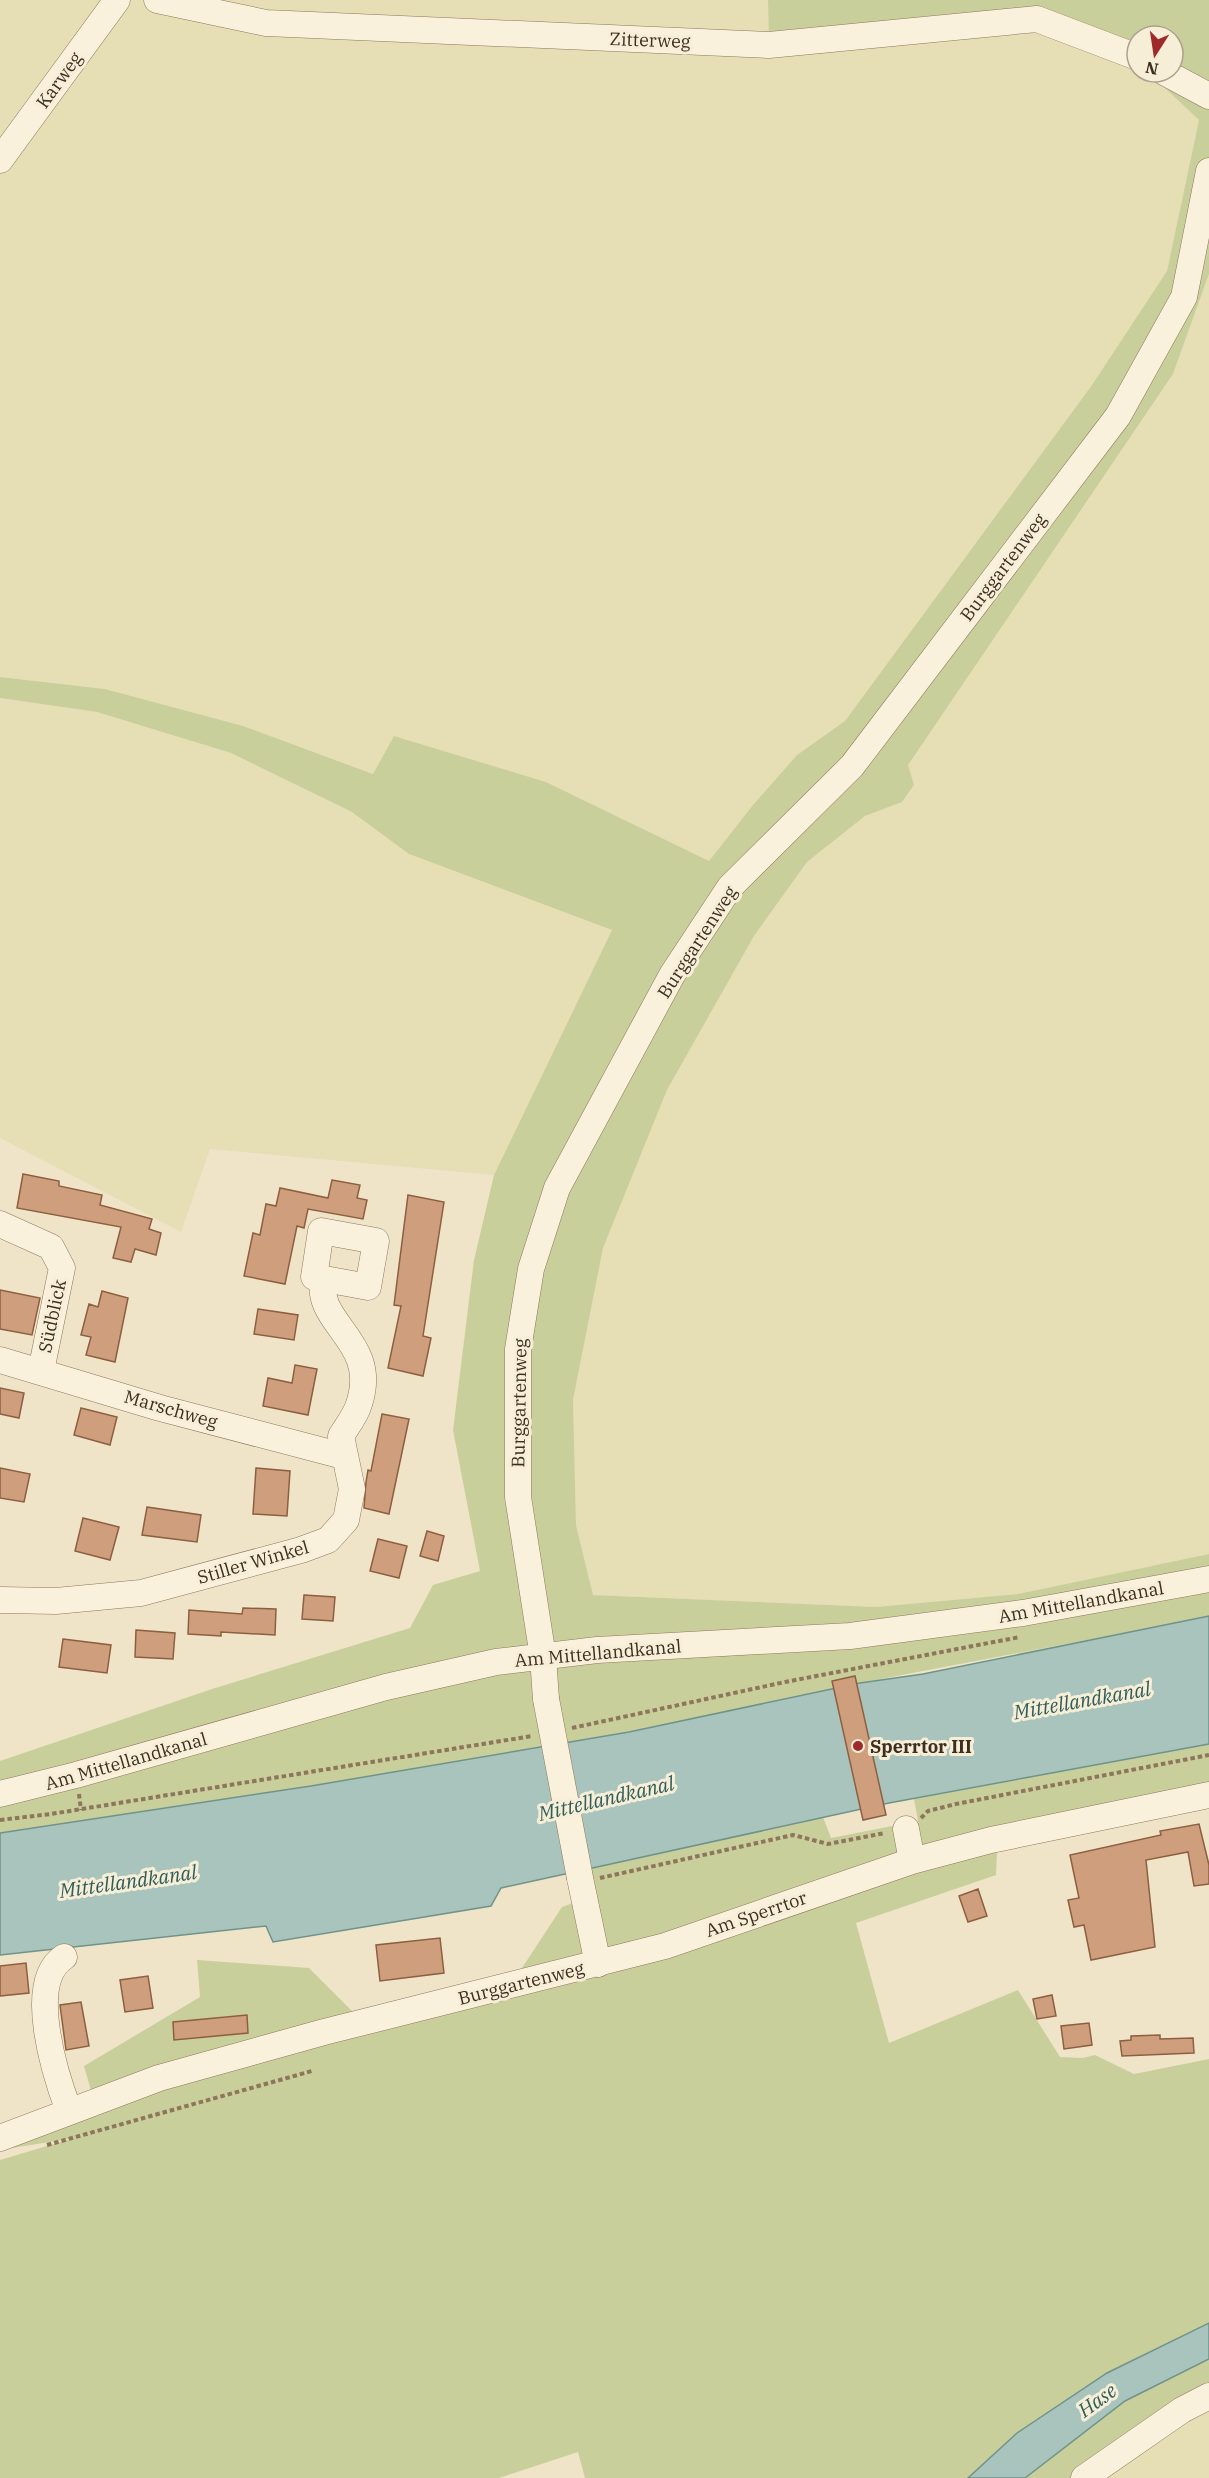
<svg xmlns="http://www.w3.org/2000/svg" width="1209" height="2478" viewBox="0 0 1209 2478" font-family="'IBM Plex Serif',serif">
<rect width="100%" height="100%" fill="#f0e4c8"/>
<path fill="#e6deb5" d="M0 0H157L211 12 220 0H768L769 45 1037 19 1137 61V72H1148L1199 120 1167 271 1092 385 845 721 797 755 753 805 709 861 546 782 394 736 373 774 243 726 105 689 0 677Z
M1209 274V1554L1018 1594 876 1607 593 1595 576 1525 573 1400 603 1248 667 1090 754 936 807 862 865 816 902 802 914 785 907 765 1173 374Z
M0 698 97 712 231 753 352 812 409 854 612 930 494 1175 210 1149 181 1232 0 1138Z
M1209 2396V2478H1084Z"/>
<path fill="#c9cf9b" d="M768 0H1209V274L1173 374 908 765 914 785 902 802 865 816 807 862 754 936 667 1090 603 1248 573 1400 576 1525 593 1595 876 1607 1018 1594 1209 1554V1617L860 1683 629 1732 311 1786 0 1833V1761L212 1689 410 1628 433 1585 480 1571 453 1430 474 1260 494 1175 612 930 409 854 352 812 231 753 97 712 0 698V677L105 689 243 726 373 774 394 736 546 782 709 861 753 805 797 755 845 721 1092 385 1167 271 1199 120 1148 72H1173V36H1137V61L1037 19 769 45Z
M1209 1744V1787L998 1830 996 1875 856 1923 889 2043 1018 1990 1060 2057 1083 2058 1095 2055 1134 2074 1209 2059V2323L1107 2373 1017 2433 968 2478H585L578 2452 499 2478H0V2160L74 2138 0 2150 92 2094 84 2066 200 1997 197 1960 309 1968 356 2015 369 2034 520 1993 518 1974 562 1907 590 1897 584 1870 823 1817 831 1838 918 1821 914 1799Z
M1209 2359V2396L1084 2478H1025L1125 2401Z"/>
<path fill="#a9c4bc" stroke="#6f938a" stroke-width="1.5" d="M1209 1616V1744L889 1803 501 1888 491 1906 273 1942 266 1926 0 1955V1833L311 1786 629 1732 860 1683 923 1674Z
M1209 2323V2359L1125 2401 1025 2478H968L1017 2433 1107 2373Z"/>
<path fill="#cf9f7d" stroke="#8d5f41" stroke-width="1.5" d="M23 1174 59 1181V1186L102 1195 100 1205 152 1219 149 1229 161 1233 156 1255 135 1249 131 1262 113 1258 121 1227 17 1208Z
M332 1180 360 1185 357 1198 367 1200 363 1219 308 1209 304 1228 297 1226 285 1284 244 1276 253 1233 260 1235 266 1204 276 1206 280 1188 328 1198Z
M408 1195 444 1202 423 1336 431 1338 423 1376 388 1368 401 1306 394 1305Z
M0 1290 40 1298 32 1335 0 1329Z
M102 1291 128 1298 115 1362 86 1355 91 1337 81 1335 89 1304 98 1307Z
M258 1309 298 1315 294 1340 254 1334Z
M295 1365 317 1369 308 1415 263 1406 268 1378 292 1383Z
M0 1388 24 1393 19 1418 0 1414Z
M81 1408 117 1417 110 1445 74 1435Z
M382 1414 409 1419 389 1514 364 1508 366 1482 368 1470 371 1471Z
M0 1468 30 1474 24 1502 0 1498Z
M256 1468 290 1471 287 1516 253 1514Z
M147 1507 201 1515 197 1542 142 1535Z
M83 1518 119 1527 110 1560 75 1551Z
M427 1531 444 1536 438 1561 420 1556Z
M378 1539 407 1546 399 1578 370 1571Z
M304 1595 335 1597 333 1621 302 1619Z
M243 1608 276 1609 275 1635 221 1632V1636L188 1634 189 1610 242 1614Z
M136 1630 175 1633 173 1659 135 1657Z
M63 1639 111 1645 107 1673 59 1667Z
M855 1676 886 1815 863 1820 832 1681Z
M1199 1824 1209 1865V1884L1194 1886 1188 1852 1146 1860 1155 1947 1091 1960 1084 1925 1074 1927 1068 1900 1079 1898 1070 1855 1161 1835 1160 1831Z
M978 1889 987 1916 968 1922 959 1896Z
M440 1938 444 1973 380 1981 376 1945Z
M26 1963 29 1993 0 1996V1966Z
M148 1976 153 2008 125 2012 120 1980Z
M1052 1995 1056 2016 1037 2019 1033 1999Z
M81 2002 89 2046 66 2050 60 2005Z
M247 2015 248 2033 174 2040 173 2022Z
M1089 2023 1092 2045 1064 2049 1061 2026Z
M1160 2035V2039L1193 2038 1194 2053 1122 2056 1120 2041 1131 2040V2036Z"/>
<g fill="none" stroke-linecap="round" stroke-linejoin="round">
<g stroke="#8d765c" stroke-width="27">
<path id="minor" d="M157 0 266 23 769 45 1037 19 1137 57
M1164 72 1209 96
M0 160 117 0
M0 1224 51 1247 62 1268 41 1371
M321 1231 376 1241 368 1287 314 1277Z
M0 1360 160 1408 343 1456
M0 1600 56 1601 141 1593 301 1550 328 1540 346 1520 352 1489 341 1436C347 1426 356 1415 359 1404 380 1341 315 1325 323 1279
M546 1699 543 1657 518 1497V1349L531 1269 557 1188 672 975 730 887 852 766 1118 416 1184 297 1209 171
M0 1794 76 1775 386 1687 496 1662 597 1650 850 1636 1023 1613 1209 1579
M906 1829 912 1861
M580 1878 598 1964
M64 1957C25 1982 56 2077 69 2111
M0 2138 159 2078 324 2032 665 1946 912 1861 991 1840 1209 1795
M1084 2478 1182 2410 1209 2396"/>
</g>
<path stroke="#8d765c" stroke-width="4" stroke-dasharray="4.5 3" stroke-linecap="butt" d="M572 1728 785 1682 1020 1637
M79 1794 81 1810
M921 1818 928 1811 956 1804 1209 1755
M0 1820 51 1814 532 1736
M600 1878 793 1835 828 1844 885 1833
M47 2145 312 2071"/>
<use href="#minor" stroke="#faf1dc" stroke-width="26"/>
<g stroke="#8d765c" stroke-width="27" stroke-linecap="butt">
<path id="minor-bridge" d="M546 1699 580 1878"/>
</g>
<use href="#minor-bridge" stroke="#faf1dc" stroke-width="26"/>
</g>
<circle fill="#9e2a2b" stroke="#f7eed8" stroke-width="2" cx="858" cy="1746" r="6"/>
<g text-anchor="middle" dominant-baseline="central" stroke-width="6" stroke-linejoin="round" paint-order="stroke">
<g font-size="18" fill="#3d2e20" stroke="#f7eed8">
<text transform="translate(650 40) rotate(2)">Zitterweg</text>
<text transform="translate(59 80) rotate(-54)">Karweg</text>
<text transform="translate(1003 567) rotate(-53)">Burggartenweg</text>
<text transform="translate(697 942) rotate(-57)">Burggartenweg</text>
<text transform="translate(52 1316) rotate(-78)">Südblick</text>
<text transform="translate(519 1403) rotate(-89)">Burggartenweg</text>
<text transform="translate(171 1409) rotate(16)">Marschweg</text>
<text transform="translate(253 1562) rotate(-16)">Stiller Winkel</text>
<text transform="translate(1081 1602) rotate(-10)">Am Mittellandkanal</text>
<text transform="translate(598 1653) rotate(-5)">Am Mittellandkanal</text>
<text transform="translate(126 1761) rotate(-16)">Am Mittellandkanal</text>
<text transform="translate(756 1914) rotate(-19)">Am Sperrtor</text>
<text transform="translate(521 1983) rotate(-14)">Burggartenweg</text>
</g>
<g font-size="18" font-weight="bold" fill="#3d2e20" stroke="#f7eed8" text-anchor="start">
<text x="870" y="1746">Sperrtor III</text>
</g>
<g font-size="20" font-style="italic" fill="#2f5d5a" stroke="#f7eed8">
<text transform="translate(1082 1700) rotate(-10)">Mittellandkanal</text>
<text transform="translate(606 1798) rotate(-13)">Mittellandkanal</text>
<text transform="translate(128 1881) rotate(-8)">Mittellandkanal</text>
<text transform="translate(1097 2400) rotate(-36)">Hase</text>
</g>
</g>
<g transform="translate(1155 54) rotate(192)"><circle r="28" fill="#f7eed8" stroke="#ada18e" stroke-width="1.5"/>
<path d="M0-4.5L10 22L0 15L-10 22Z" fill="#9e2a2b"/>
<text y="-9" font-size="16" font-weight="bold" text-anchor="middle" fill="#3d2e20">N</text>
</g>
</svg>
